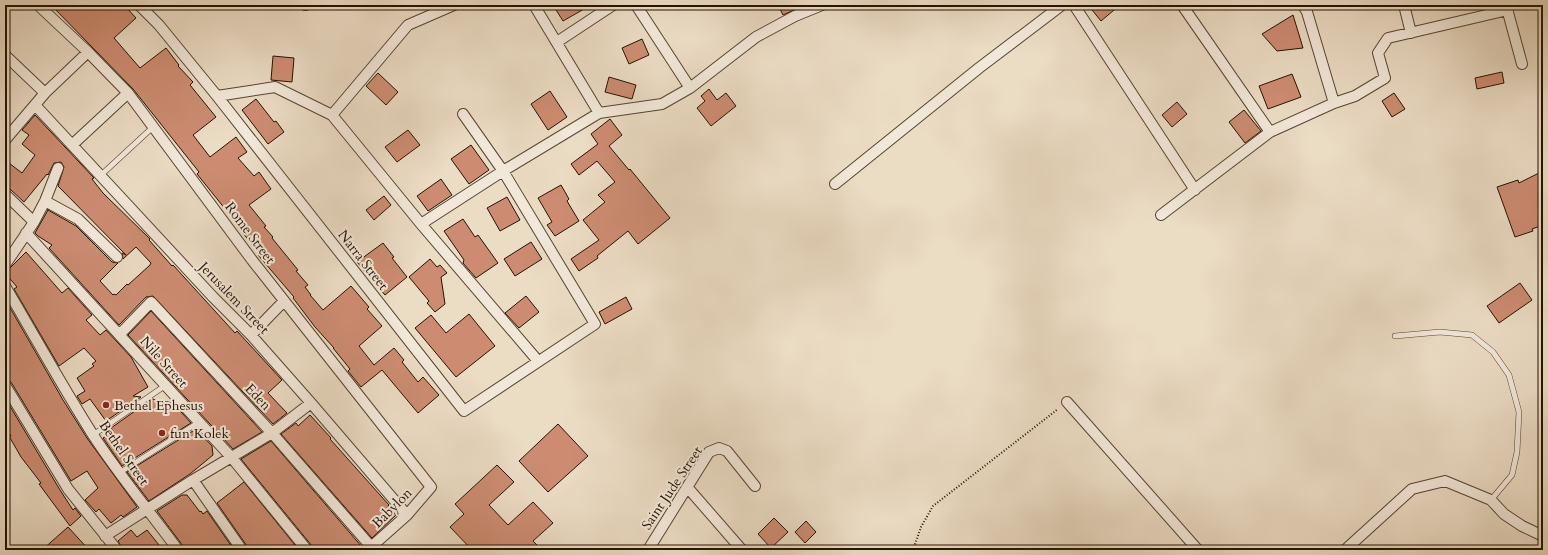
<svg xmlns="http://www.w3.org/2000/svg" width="1548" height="555" viewBox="0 0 1548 555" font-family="Cardo,serif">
<rect width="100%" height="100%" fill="#ebdcc4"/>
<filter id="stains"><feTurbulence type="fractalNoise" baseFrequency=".005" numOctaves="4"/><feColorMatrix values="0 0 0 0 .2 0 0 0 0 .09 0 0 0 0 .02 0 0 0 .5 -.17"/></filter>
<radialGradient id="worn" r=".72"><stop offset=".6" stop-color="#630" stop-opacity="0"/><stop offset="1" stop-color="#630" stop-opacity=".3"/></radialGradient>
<path fill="#cd8c71" stroke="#251200" d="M51 5H124L136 18 114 38 140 68 166 48 179 65 178 66 193 82 190 85 216 117 193 135 210 157 236 137 247 152 238 158 254 176 259 172 271 189 249 205 266 226 264 227 273 237 272 238 298 270 296 271 308 285 305 287 311 295H310L323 310 351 286 369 307 367 309 382 326 359 346 374 365 394 348 404 360 402 362 418 382 423 377 439 395 418 413 382 370 361 387 348 371 350 369 333 348H334L315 327 293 298 294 297 258 255 260 254 237 226 238 225 197 174 199 172 133 89Z
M553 5H591L563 21Z
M778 5H805L783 15Z
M1088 5H1120L1101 21Z
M1293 15 1303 48 1277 51 1262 34Z
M642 39 649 55 629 64 622 48Z
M273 56 294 58 292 82 271 80Z
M1502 72 1504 83 1477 89 1475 78Z
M378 73 398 92 386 105 366 86Z
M1292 74 1301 97 1268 109 1259 86Z
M609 77 636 85 632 99 605 92Z
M709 89 717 100 726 93 736 106 711 126 697 108 705 101 701 96Z
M550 91 567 117 548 130 531 104Z
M1394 93 1405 109 1392 117 1382 101Z
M256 99 274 122 276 121 284 132 268 144 242 110Z
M1177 102 1187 114 1172 127 1162 115Z
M1244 110 1261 131 1245 143 1229 122Z
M35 115 94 178 92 179 103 193 150 239 149 240 172 266 173 265 235 333 237 331 282 380 268 393 287 413 273 424 153 296 146 297 119 325 49 248 52 245 38 236 35 233 48 210 76 226 112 262 118 263 100 281 113 295 114 294 116 295 127 284 128 285 150 265 151 263 136 247 123 259 122 253 126 255 58 186 64 167 61 162 54 163 48 175 47 174 24 202 10 189 5 188V160L22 173 35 155 22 144 29 135 22 130Z
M610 119 622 135 609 146 629 170 630 169 670 218 638 244 628 231 597 256 598 258 579 271 571 259 599 240 583 220 605 202 598 195 615 182 597 161 579 175 571 164 598 144 591 134Z
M408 130 420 145 397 162 385 147Z
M471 145 489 170 469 184 451 159Z
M1543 171V225L1532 229 1533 231 1515 237 1497 187 1518 180 1519 183Z
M441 179 452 195 428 211 417 196Z
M561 185 569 199 567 201 579 221 555 236 547 225 552 222 538 198Z
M384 196 391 205 374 220 366 210Z
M507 197 520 220 500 231 487 208Z
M463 219 475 237 478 235 498 263 476 278 463 263 464 260 444 231Z
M531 242 542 259 515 276 504 259Z
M383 243 394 257 392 258 407 277 385 295 357 262Z
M26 252 62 293 68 288 92 315 86 320 100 335 106 330 131 357 148 387 133 396 141 397 106 421 90 399 82 404 77 396 85 391 77 378 94 366 92 364 96 361 84 348 59 366 14 289 17 287 5 273Z
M430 259 437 267 440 265 447 273 441 277 445 304 435 312 427 303 429 301 409 277Z
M1520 283 1532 300 1499 323 1487 306Z
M526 296 539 312 519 328 505 313Z
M626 297 632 309 605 324 599 312Z
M5 299 63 400 87 438 137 507 123 517 121 515 111 523 99 509 96 512 85 500 98 488 87 471 71 481 11 382 5 379Z
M151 311 262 432 233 449 128 335Z
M469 314 495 346 456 377 415 328 431 315 446 333Z
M5 398 60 490 73 510 75 508 81 516 70 526 39 484 41 483 21 457 9 436H11L5 427Z
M152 399 173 403 191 423 122 466 103 438 113 431 111 428Z
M310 415 331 438 330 439 389 505 388 506 396 515 372 538 281 434 296 423 298 426Z
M558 424 588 456 548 492 519 461Z
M196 429 212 446 213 455 190 474 149 501 127 472Z
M271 441 362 547 359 550H313L312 546 241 459Z
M497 465 514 482 489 505 508 525 533 502 553 523 533 541 542 550H472L450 527 464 514 455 504Z
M244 482 299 550H248L247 546 217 503Z
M182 495H187L200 512 201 511 203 514 207 511 234 550H184L183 546 157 511Z
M774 518 788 532 771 548 758 534Z
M806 521 816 532 805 543 795 532Z
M68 527 89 550H42Z
M131 530 137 537 147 530 163 550H123L118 541Z"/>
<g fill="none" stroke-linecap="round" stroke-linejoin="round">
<g stroke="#564431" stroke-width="6">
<path id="lane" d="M100 176 153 127
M1395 336 1440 332 1472 335 1493 352 1509 375 1519 412 1517 452 1512 475 1491 500
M93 435 166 385
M119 473 199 422"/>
</g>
<g stroke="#564431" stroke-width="12">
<path id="street" d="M38 5 88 52 128 93 252 260 431 487 407 515 371 547
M139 5 159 25 217 96 464 411 595 324 503 171 463 114
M305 5H306
M534 5 599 113 662 104 690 88 756 37 795 16 822 5
M636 5 690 88
M1074 5 1195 190
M1182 5 1270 132
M1303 5 1307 12 1334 103
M1404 5 1411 33
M1506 5 1522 64
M557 42 613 5
M5 55 45 93
M217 96 275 87 332 115 421 224 538 361
M35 105 213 297 251 335 311 403 407 515
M332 115 408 25 454 5
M5 140 45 93 88 52
M72 145 128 93
M835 184 979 68 1062 5
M5 194 34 222
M45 201 78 219 117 257
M1161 215 1270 132 1334 103 1355 96 1385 78 1378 53 1388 38 1508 10
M421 224 503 171 599 113
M26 233 232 458 307 550
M5 265 34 222 45 201 58 168
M5 286C34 335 62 386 93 435 119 475 150 512 178 550
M120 334 151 302 272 433 374 550
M251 335 284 301
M5 385 68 489 117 550
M1067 402 1198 550
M193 480 242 550
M688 488 742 550
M105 536 193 480 272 433 311 403
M648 550 709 452 719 448 727 451 755 486
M1345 550 1412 489 1445 481 1491 500 1504 514 1522 526 1543 536"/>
</g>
<path stroke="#251200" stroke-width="2" stroke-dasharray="1 2" stroke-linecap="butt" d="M913 550 921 527 933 506 1058 409"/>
<use href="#lane" stroke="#f2e8d9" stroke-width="5"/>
<use href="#street" stroke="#f2e8d9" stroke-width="10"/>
</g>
<g fill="#8f2418" stroke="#f2e8d9" stroke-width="1.5">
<circle cx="106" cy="405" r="4"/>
<circle cx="162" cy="433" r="4"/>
</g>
<g text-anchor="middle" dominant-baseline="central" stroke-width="4" stroke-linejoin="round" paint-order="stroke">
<g font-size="14" fill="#251200" stroke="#f2e8d9">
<text transform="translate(250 233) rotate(53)">Rome Street</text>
<text transform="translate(363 260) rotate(52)">Narra Street</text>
<text transform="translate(234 298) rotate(46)">Jerusalem Street</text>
<text transform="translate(164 362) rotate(48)">Nile Street</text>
<text transform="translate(258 397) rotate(47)">Eden</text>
<text transform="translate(124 453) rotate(55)">Bethel Street</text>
<text transform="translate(672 488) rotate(-56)">Saint Jude Street</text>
<text transform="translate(392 508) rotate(-45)">Babylon</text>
</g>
<g font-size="14" fill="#251200" stroke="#f2e8d9" text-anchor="start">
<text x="114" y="405">Bethel Ephesus</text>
<text x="170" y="433">fun Kolek</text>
</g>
</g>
<rect width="1548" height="555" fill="none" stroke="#ebdcc4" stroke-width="20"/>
<rect x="6" y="6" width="1536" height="543" fill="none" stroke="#251200" stroke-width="2"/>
<rect x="10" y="10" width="1528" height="535" fill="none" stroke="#251200"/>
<rect width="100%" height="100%" filter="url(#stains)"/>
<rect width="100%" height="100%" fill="url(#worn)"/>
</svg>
